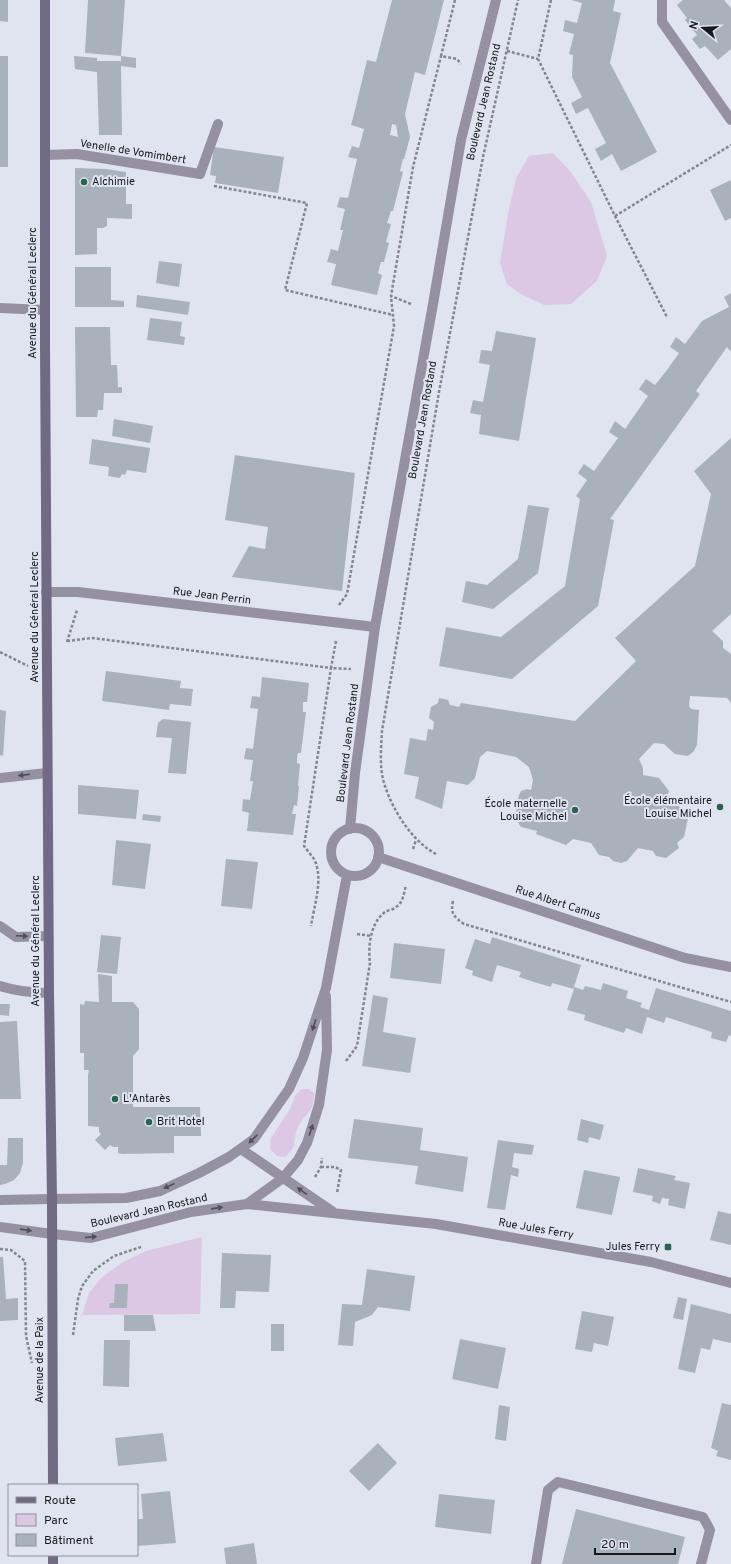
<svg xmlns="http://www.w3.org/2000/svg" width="731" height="1564" viewBox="0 0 731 1564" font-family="Overpass,sans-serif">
<rect width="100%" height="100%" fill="#e0e3f0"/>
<path fill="#dcc8e4" d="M553 153 570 171 591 202 607 256 597 281 571 304 544 305 519 293 507 284 500 263 508 214 516 178 529 156Z
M302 1089H309L314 1093C315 1114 303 1113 297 1130 292 1143 298 1146 285 1157L277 1156 270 1149 271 1138 290 1109 296 1094Z
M202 1237 200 1314 82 1315 89 1293 101 1278 123 1262 146 1251Z"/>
<path fill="#a9b2bc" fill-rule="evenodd" d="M0 0H8V22L0 21Z
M88 0H125L121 56 85 53Z
M392 0H444L425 75 415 72 405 114 410 137 404 159H403L400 171 403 172 393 211H391L387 223 391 224 386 242 389 243 384 262H381L378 273 382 275 377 295 331 285 336 264 327 262 331 249 338 251 343 230H340L345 209 337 207 340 197 348 198 357 159 348 157 352 146 359 148 364 129 351 125 354 114 367 60 376 62ZM392 124 396 125 398 137 390 135Z
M571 0H615L613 11 621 13 610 63 657 152 621 171 612 154 601 161 595 149 606 143 588 108 576 114 571 103 582 97 572 77 573 55 569 54 574 34 563 31 565 20 577 23 582 3Z
M683 0H724L731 8V49L719 59 718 60 705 46 700 49 692 39 697 35 685 20 687 18 677 5Z
M0 56H8V167H0Z
M74 56 97 58V61H121V56L136 58V68L121 66 122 135H99L97 72 75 69Z
M214 147 284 157 278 193 215 183 216 176 210 175Z
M75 168 106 169 126 172V204H132V219L107 218V226L103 228H97V254L75 255Z
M731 180V218L725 221 710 190Z
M159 261 182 264 179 287 156 283Z
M75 267H111V300L124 301V307H75Z
M731 293V350L730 351 727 347 696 391 700 394 610 519 614 520 598 606 512 679 439 666 446 627 501 637 565 586 580 499 576 496 587 480 578 473 584 464 594 471 618 438 609 432 615 421 625 429 648 396 639 389 646 379 655 385 667 370 679 353 670 347 676 337 685 344 702 321 729 307 724 297Z
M137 295 190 302 188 315 136 307Z
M150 318 182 322 180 336 185 337 184 345 147 340Z
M75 327H110L111 365H117L118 387H122V393H104L103 410H98L97 417H76Z
M496 331 536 338 519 441 479 434 481 415 470 413 473 400 483 402 490 365 479 363 481 350 492 351Z
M114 419 153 426 150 443 112 436Z
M731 438V614L712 631 723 641V648L731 654V703L727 698 690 696 689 706 691 709 699 710 697 745 694 751 688 756 675 754 664 744 654 743 639 759 643 768V775L659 778 669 791 666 803 679 806 688 818 684 837 677 843 679 848 666 858 656 856 653 851 638 848 627 861 621 863 613 861 609 857 599 855 591 843 573 839 566 845 536 834 537 831 521 827 515 818 519 795 521 791 527 789 531 790 533 780 529 767 516 757 487 751 480 757 475 778 468 785 447 781 442 809 415 798 419 777 404 774 410 738 426 741 428 729 433 730 434 722 429 718 431 707 438 703 439 698 448 700 450 705 459 707 461 703 575 721 636 661 615 638 695 566 711 494 694 471Z
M92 439 150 448 146 473 127 470 125 475 122 474 120 478 108 476 109 467 89 464Z
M235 455 355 473 342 591 232 577 249 546 265 549 268 527 225 520Z
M528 505 549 508 538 573 493 609 462 602 466 581 487 585 518 559Z
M106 671 181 681 180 688 193 689 191 706 170 704 169 710 102 701Z
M262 677 309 683 307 702H303V712H306L301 753H298L297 758V763L300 764 298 786H299L297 806 294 805 292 814H296L293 835 247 831 249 813 242 811 243 799 250 800 253 781H250L253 760 244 759 246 748 253 749 258 709 250 708 252 696 260 697Z
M0 710 6 711 3 756 0 755Z
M163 719 191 722 186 774 168 773 172 738 156 737 158 723Z
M78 785 139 790 136 819 78 814Z
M143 814 161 816 160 822 142 820Z
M116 840 151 844 145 889 112 885Z
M226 859 258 862 252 909 221 906Z
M101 935 121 937 117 974 97 972Z
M492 937 581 965 574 987 583 990 585 986 601 990 603 983 628 991 626 998 642 1003 640 1007 649 1010 656 988 731 1011V1036L729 1035 726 1042 711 1038 712 1032 666 1017 664 1023 647 1017 642 1034 626 1028 624 1033 584 1020 585 1015 567 1010 574 989 552 983 551 987 534 982 519 977 521 972 497 965 492 982 472 975 473 971 465 968 475 939 490 944Z
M394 943 445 949 441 984 390 978Z
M98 974 112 976V1002H133L139 1009V1049L133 1056V1107H200L201 1136H174V1153L122 1154 118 1153V1147H113L110 1145 105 1150 95 1140 101 1134 99 1132V1127L88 1126V1075L89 1070H84V1053H80V1004L84 1005 85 1001 99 1002Z
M373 995 388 998 383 1032 416 1038 410 1073 362 1066Z
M0 1004H10L9 1016 0 1015Z
M17 1021 21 1099H0V1022Z
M354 1119 423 1128 420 1150 468 1157 463 1192 415 1184 418 1166 348 1158Z
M581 1119 604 1125 600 1140 589 1137 588 1143 577 1140Z
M8 1138H23V1163L20 1173 14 1180 5 1184 0 1185V1165H7Z
M498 1140 534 1145 532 1155 514 1153 512 1167 519 1169 518 1177 511 1175 505 1210 487 1208Z
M638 1168 676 1176 674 1180 690 1183 685 1209 668 1205 669 1199 662 1198 660 1204 652 1201 653 1196 633 1192Z
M584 1170 620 1177 612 1215 576 1208Z
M718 1211 731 1214V1245L710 1240Z
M222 1253 271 1255 269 1292 236 1291 235 1308H220Z
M0 1257H3L6 1299 18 1298V1320L0 1321Z
M367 1269 415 1276 410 1311 378 1307 372 1315 355 1322 353 1346 338 1345 342 1304 362 1305Z
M115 1284H128L127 1308H109L110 1303H114Z
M678 1297 687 1299 683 1320 673 1318Z
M691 1304 731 1314V1343L713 1339 710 1350 701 1348 695 1373 678 1369Z
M582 1311 614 1317 608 1346 594 1343 592 1352 575 1349Z
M124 1315H153L156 1331H124Z
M271 1324H284V1351H271Z
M460 1339 506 1348 498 1389 452 1379Z
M104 1340H130L129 1387 103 1386Z
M722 1403 731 1405V1460L716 1456 718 1451 711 1448Z
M499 1405 510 1407 506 1441 495 1439Z
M163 1433 167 1461 118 1466 115 1438Z
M378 1443 397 1463 369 1491 349 1471Z
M170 1491 176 1543 137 1546V1519H143L141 1494Z
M439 1494 495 1500 491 1534 435 1527Z
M576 1509 685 1537 678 1564H562Z
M254 1543 257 1564H226L224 1548Z"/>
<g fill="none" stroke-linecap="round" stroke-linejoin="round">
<path stroke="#83868e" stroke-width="2.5" stroke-dasharray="3 2" stroke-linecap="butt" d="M455 0 441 56 457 59 461 64
M551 0 538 59 615 216 667 317
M507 51 538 59
M214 186 307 203 285 290 393 315
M615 216 731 145
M411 304 391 296 413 167 441 56
M339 605 347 594 394 326 391 296
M67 641 92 638 331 668 304 846C307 850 311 855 314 859 324 878 314 906 311 926
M336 641 331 668 351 669
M67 642 77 610
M0 652 28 666
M413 849 416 840
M436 854C413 842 393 811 385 786 379 769 381 749 382 731L439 392 483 157 518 0
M453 901C450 913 454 917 464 924L731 1002
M357 934 372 936
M346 1061 357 1046 370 963C368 947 370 923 385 912 388 910 393 910 396 907 403 903 404 893 406 885
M321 1167H335L341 1170 337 1193
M315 1177 321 1167 322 1158
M0 1249 11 1250 25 1261 26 1336 32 1363
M73 1335 78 1299 82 1286 93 1271 114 1256 141 1247"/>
<path stroke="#9591a3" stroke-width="10" d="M662 0V22L731 120
M45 155 77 154 200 174 218 124
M0 778 47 773
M0 926 16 937 48 936
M536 1564 548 1490 558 1482 703 1517 710 1530 701 1564"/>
<path stroke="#9591a3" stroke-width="10" d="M0 308 45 310
M46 592H78L375 627
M331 852a24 24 0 1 1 48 0a24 24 0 1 1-48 0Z
M350 829 355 773 375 627 433 304 461 140 496 0
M378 857 685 958 731 967
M0 986C16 991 32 993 49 993
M241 1149 333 1212
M52 1199 126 1198 160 1191 199 1173 229 1157 254 1139 289 1089 303 1058 326 988 347 875
M247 1204 436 1224 651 1262 731 1283
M52 1234 91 1238 191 1212 247 1204 283 1178 298 1160 307 1143 319 1105 327 1050 326 996"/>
<path stroke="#9591a3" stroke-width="10" d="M0 1200 52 1199
M0 1227 52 1234"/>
<path stroke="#706a84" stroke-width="10" d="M45 0V345L49 993 52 1199 53 1485
M53 1555V1564"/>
</g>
<defs><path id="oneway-solid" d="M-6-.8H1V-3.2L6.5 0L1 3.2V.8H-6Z"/></defs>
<g fill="#4f4e59">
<use href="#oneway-solid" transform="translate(24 775) rotate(173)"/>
<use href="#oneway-solid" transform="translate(22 936) rotate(2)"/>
<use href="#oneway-solid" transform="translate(314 1025) rotate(108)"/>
<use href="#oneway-solid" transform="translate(311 1130) rotate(-72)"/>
<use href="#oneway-solid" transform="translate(253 1139) rotate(136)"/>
<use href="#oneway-solid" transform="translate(169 1186) rotate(156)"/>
<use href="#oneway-solid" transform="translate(302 1191) rotate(-145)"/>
<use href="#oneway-solid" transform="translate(217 1208) rotate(-8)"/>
<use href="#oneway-solid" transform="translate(26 1230) rotate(8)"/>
<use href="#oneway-solid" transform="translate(91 1237) rotate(-5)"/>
</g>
<g fill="#286551" stroke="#e0e3f0" stroke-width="1.5">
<circle cx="84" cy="182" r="4"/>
<circle cx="720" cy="807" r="4"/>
<circle cx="575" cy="810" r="4"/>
<circle cx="115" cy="1099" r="4"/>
<circle cx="149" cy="1122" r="4"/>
<rect x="664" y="1243" width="8" height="8" rx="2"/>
</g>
<g text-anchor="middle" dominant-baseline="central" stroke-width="4" stroke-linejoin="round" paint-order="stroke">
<g font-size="11" fill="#16181c" stroke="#e0e3f0">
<text transform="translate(484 102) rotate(-77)">Boulevard Jean Rostand</text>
<text transform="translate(133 152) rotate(9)">Venelle de Vomimbert</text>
<text transform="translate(33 293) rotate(-90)">Avenue du Général Leclerc</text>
<text transform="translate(423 420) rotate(-80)">Boulevard Jean Rostand</text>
<text transform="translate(212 596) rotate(7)">Rue Jean Perrin</text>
<text transform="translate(35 617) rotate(-90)">Avenue du Général Leclerc</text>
<text transform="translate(348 743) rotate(-83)">Boulevard Jean Rostand</text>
<text transform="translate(558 903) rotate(18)">Rue Albert Camus</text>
<text transform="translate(36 941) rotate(-90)">Avenue du Général Leclerc</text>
<text transform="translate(149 1211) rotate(-13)">Boulevard Jean Rostand</text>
<text transform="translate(536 1229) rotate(10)">Rue Jules Ferry</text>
<text transform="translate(40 1360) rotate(-90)">Avenue de la Paix</text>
</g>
<g font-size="11" fill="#16181c" stroke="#e0e3f0" text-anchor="start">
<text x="92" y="182">Alchimie</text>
<text x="712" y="801" text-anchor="end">École élémentaire<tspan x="712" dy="13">Louise Michel</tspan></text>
<text x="567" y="804" text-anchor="end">École maternelle<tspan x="567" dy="13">Louise Michel</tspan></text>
<text x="123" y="1099">L'Antarès</text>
<text x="157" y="1122">Brit Hotel</text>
<text x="660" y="1247" text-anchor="end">Jules Ferry</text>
</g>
</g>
<rect x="8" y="1484" width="130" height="72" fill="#e0e3f0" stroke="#8f929b"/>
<rect x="16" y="1497" width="20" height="6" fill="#706a84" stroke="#8f929b"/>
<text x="44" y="1504" font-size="12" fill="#16181c">Route</text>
<rect x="16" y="1514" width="20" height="12" fill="#dcc8e4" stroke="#8f929b"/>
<text x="44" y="1524" font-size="12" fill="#16181c">Parc</text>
<rect x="16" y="1534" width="20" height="12" fill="#a9b2bc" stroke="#8f929b"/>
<text x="44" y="1544" font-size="12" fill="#16181c">Bâtiment</text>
<g transform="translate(703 28) rotate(288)" stroke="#e0e3f0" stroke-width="3" paint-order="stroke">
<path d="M0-3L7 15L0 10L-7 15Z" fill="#16181c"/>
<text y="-6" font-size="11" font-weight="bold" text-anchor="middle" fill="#16181c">N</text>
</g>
<path d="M595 1548v6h80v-6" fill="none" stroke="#16181c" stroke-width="2"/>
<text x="601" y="1548" font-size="12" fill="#16181c" stroke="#e0e3f0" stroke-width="3" paint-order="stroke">20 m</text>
</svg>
